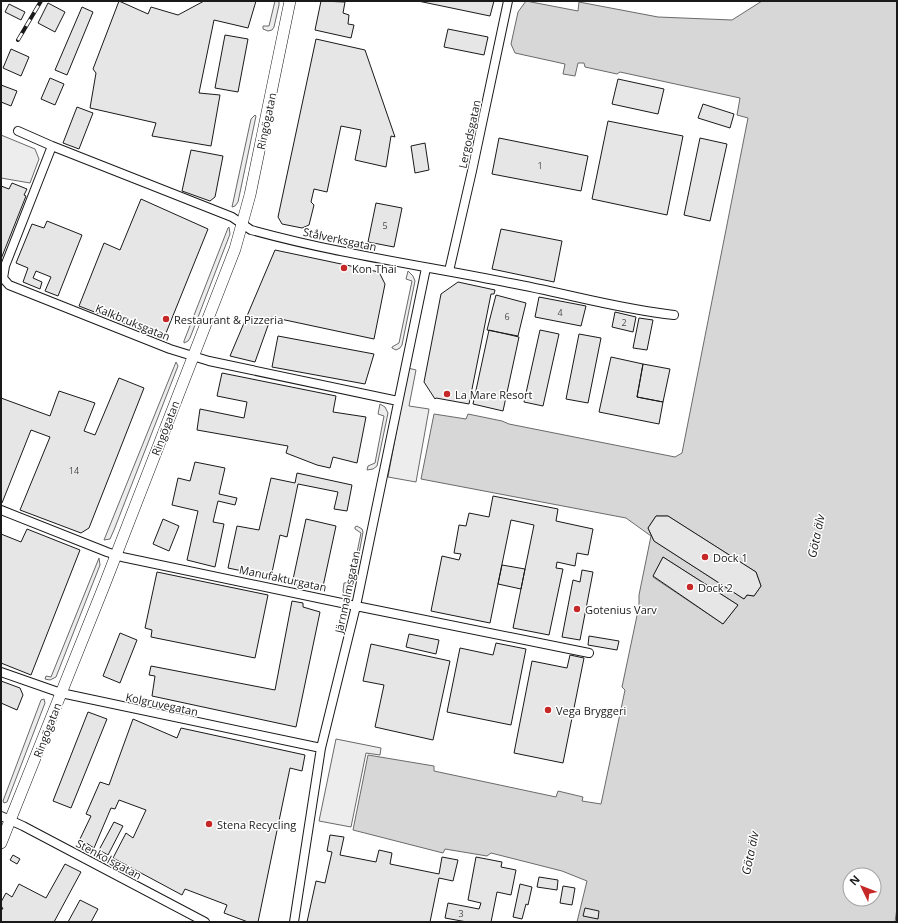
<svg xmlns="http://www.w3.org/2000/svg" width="898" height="923" viewBox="0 0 898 923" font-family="'Open Sans',sans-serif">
<rect width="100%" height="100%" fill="#fff"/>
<path fill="#ededed" stroke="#6a6a6a" d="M275 1H279V5L274 27 272 30 268 31 263 29V26H269Z
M255 115 256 116 238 202 235 206 232 207 251 119Z
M1 135 35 149 39 159 30 183 1 178Z
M229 227 230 234 190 338 188 341 184 343V341L228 228Z
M408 271 413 276 415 281 402 345 400 348 396 350 392 348V347L399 343 412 281 406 279Z
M176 362 178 366 114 530 110 539 104 540Z
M408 368 416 370 409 406 429 409 416 482 388 477Z
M380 404 385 407 388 413 377 466 373 469 367 470 368 466 375 463 384 416 378 414Z
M357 526 362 529 363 532 353 586 348 591 344 593 343 591 344 583 351 582 361 533 355 529V527Z
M99 558 100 565 56 677 50 680 45 679 46 676 51 677Z
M44 699 45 703 7 802 4 803 3 801 41 700Z
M336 739 381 748 380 755 366 753 351 827 319 821Z"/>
<path fill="#d7d7d7" stroke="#6a6a6a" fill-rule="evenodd" d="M526 1 578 11 579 2 658 17 732 20 762 1H897V908L895 922H577L587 881 562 871 491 853 487 856 445 849 443 853 353 830 368 755 434 766V771L556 797 558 791 583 797 582 801 601 804 625 690 622 687 639 606V595L651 536 626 518 421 479 434 414 466 419 468 414 502 421 509 424 675 457 682 453 748 118 737 115 740 98 620 72 617 74 585 67 584 63H578L575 76 563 74 565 64 515 53 511 44 518 12ZM656 516H668L756 572 761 586 754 596 747 595 744 599 654 541 648 528ZM663 557 738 605 723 624 653 577ZM850 875H874V899H850Z"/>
<path fill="#e6e6e6" stroke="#1a1a1a" d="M119 1 148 14 151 7 178 15 204 1H256L248 28 214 20 199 93 220 95 211 146 152 136 156 123 90 108 96 73 93 69Z
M321 1 345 2 343 13 349 15 348 24 354 25 351 38 315 30Z
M418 1H494L490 16Z
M48 3 65 12 55 32 38 23Z
M9 4 25 12 21 20 5 12Z
M82 7 93 12 67 75 55 70Z
M448 29 488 37 484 55 444 47Z
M225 35 248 39 238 92 215 88Z
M316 39 365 50 395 137 391 136 386 167 355 160 361 130 341 126 327 192 314 189 311 202 314 205 309 225 302 228 282 224 278 217Z
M11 49 29 57 21 76 3 68Z
M50 78 64 84 55 105 41 99Z
M618 79 664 89 658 114 612 104Z
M1 85 17 91 11 106 1 102Z
M703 104 734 114 730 128 698 118Z
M77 107 93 113 79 149 63 143Z
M608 121 683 136 667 215 592 199Z
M499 138 588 156 581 191 492 174Z
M700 138 727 144 710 221 684 215Z
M425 143 429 170 415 173 411 146Z
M191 150 223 156 215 197 210 201 182 191Z
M12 183 27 189 24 195 26 196 1 259V186L9 189Z
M141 199 208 229 166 333 159 337 79 306 104 243 120 250Z
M376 203 402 208 394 247 368 242Z
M47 221 82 235 58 296 45 291 51 277 36 271 33 278 42 282 40 289 23 282 28 268 16 263 32 224 44 228Z
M501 229 562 241 554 282 492 269Z
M275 250 379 272 385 284 374 339 271 317 255 362 230 356Z
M458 282 495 290 494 294H491L469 404 436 398 435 399 424 382 441 294Z
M496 295 526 303 518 336 487 330Z
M539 297 586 306 581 326 535 317Z
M615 312 636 317 633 332 612 327Z
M639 318 653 320 647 350 633 348Z
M489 330 519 337 503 411 473 404Z
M540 330 559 334 543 406 524 402Z
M579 334 601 338 588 403 566 399Z
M278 336 374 354 365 384 272 367Z
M611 357 643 364 637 397 663 402 659 424 599 412Z
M643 364 670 369 663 402 637 397Z
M222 373 336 396 333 412 366 417 357 463 333 457 330 468 317 465 286 453 288 446 197 430 200 409 244 418 247 402 217 396Z
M119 378 144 388 89 528 81 533 20 510 50 437 31 430 2 503 1 502V398L50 416 59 391 95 403 84 431 95 435Z
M195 462 225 468 219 494 237 498 235 505 218 501 213 522 224 524 215 567 187 560 198 511 172 505 178 478 190 481Z
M297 473 352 485 347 511 334 509 338 492 298 484 287 537 280 535 271 577 228 568 237 526 259 530 271 478 295 483Z
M493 496 558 509 556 521 593 529 588 555 577 553 575 566 557 562 556 568 563 569 549 635 513 628 534 525 511 520 490 623 431 611 442 556 459 560 461 554 454 553 459 525 466 526 469 513 489 517Z
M656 516H668L756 572 761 586 754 596 747 595 744 599 654 541 648 528Z
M163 519 179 526 169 551 153 544Z
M306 519 336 526 322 591 292 584Z
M27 529 80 550 31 675 1 663V534L21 542Z
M663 557 738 605 723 624 653 576Z
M502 565 525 569 521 589 498 584Z
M582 570 593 572 580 640 562 637 573 580 580 582Z
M157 572 268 595 255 658 151 637 152 630 145 628Z
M292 601 303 603V607L320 612 296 727 152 696 155 676 149 675 151 666 275 690Z
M120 633 137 640 120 683 103 676Z
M409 634 439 640 436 654 406 647Z
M589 636 619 641 617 650 588 645Z
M496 643 526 649 511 725 447 712 460 648 493 655Z
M371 644 450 661 433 740 375 727 384 685 363 681Z
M570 655 584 658 563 763 514 753 532 661 567 668Z
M1 681 20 688 23 695 17 710 1 703Z
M88 712 107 719 71 808 53 801Z
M133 719 177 738 181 728 305 755 302 771 290 768 258 922H248L224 913 227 905 185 889 182 895 113 858 126 833 133 838 146 810 119 800 115 809 111 808 94 848 80 839 91 816 86 814 100 782 109 785Z
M114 822 123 826 108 855 99 850Z
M330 835 344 837 340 855 376 862 379 850 392 853 390 864 439 874 442 857 458 860 453 881 439 878 430 922H307L316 881 325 883 332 852 327 851Z
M13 855 20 859 17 864 10 860Z
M476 857 502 862 501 867 516 870 511 895 497 892 491 922H467L445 918 448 903 479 909 481 903 468 900Z
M65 864 81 872 54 922H1V911L3 908 1 907V902L6 893 12 897 19 884 46 898Z
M539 877 558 880 557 890 537 887Z
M520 884 532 887 528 905 526 904 522 919 513 917Z
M563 886 575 888 572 905 560 903Z
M80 900 98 909 91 922H68Z
M585 908 599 911 598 919 583 916Z"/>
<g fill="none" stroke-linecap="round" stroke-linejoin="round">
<g stroke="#1a1a1a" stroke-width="10">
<path id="street" d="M18 131 52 146 232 217 251 230 255 231C339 254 425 266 510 283 565 293 618 309 674 315
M52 146 5 266 3 278 9 285 170 349 209 361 398 401
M449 271 472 171 508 1
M1 510 107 552 122 557 356 606 589 653
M1 672 61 693 321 748
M1 816 23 826 205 922
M294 922 321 748 356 606 426 268"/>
</g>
<g stroke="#1a1a1a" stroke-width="12">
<path id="secondary" d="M1 843 104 586 235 249 250 195 290 1"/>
</g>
<use href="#street" stroke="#fff" stroke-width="8"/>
<use href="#secondary" stroke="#fff" stroke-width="11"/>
<g stroke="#1a1a1a" stroke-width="4">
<path id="rail" d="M18 40 41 1"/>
</g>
<use href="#rail" stroke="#fff" stroke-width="2.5" stroke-dasharray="8" stroke-linecap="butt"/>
</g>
<g fill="#c62828" stroke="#fff" stroke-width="1.5">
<circle cx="344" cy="268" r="4"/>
<circle cx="166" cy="319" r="4"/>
<circle cx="447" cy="394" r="4"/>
<circle cx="705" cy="557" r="4"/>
<circle cx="690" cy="587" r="4"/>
<circle cx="577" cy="609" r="4"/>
<circle cx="548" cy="710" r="4"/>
<circle cx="209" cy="824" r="4"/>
</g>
<g text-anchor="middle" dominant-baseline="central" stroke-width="3" stroke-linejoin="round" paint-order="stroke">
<g font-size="9" fill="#4d4d4d">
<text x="540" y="165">1</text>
<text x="385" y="225">5</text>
<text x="560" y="312">4</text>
<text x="507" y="316">6</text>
<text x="624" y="322">2</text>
<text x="74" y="470">14</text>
<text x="461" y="913">3</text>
</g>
<g font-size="11" fill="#1a1a1a" stroke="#fff">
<text transform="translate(266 121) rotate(-78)">Ringögatan</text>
<text transform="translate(469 134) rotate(-78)">Lergodsgatan</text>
<text transform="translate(340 239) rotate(12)">Stålverksgatan</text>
<text transform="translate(133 322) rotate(22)">Kalkbruksgatan</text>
<text transform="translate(165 428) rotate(-69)">Ringögatan</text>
<text transform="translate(283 578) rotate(12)">Manufakturgatan</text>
<text transform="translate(347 592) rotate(-78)">Järnmalmsgatan</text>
<text transform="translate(162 704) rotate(12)">Kolgruvegatan</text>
<text transform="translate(47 730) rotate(-69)">Ringögatan</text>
<text transform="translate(109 859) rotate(28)">Stenkolsgatan</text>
</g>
<g font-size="11" fill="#1a1a1a" stroke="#fff" text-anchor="start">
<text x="352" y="268">Kon Thai</text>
<text x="174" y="319">Restaurant &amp; Pizzeria</text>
<text x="455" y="394">La Mare Resort</text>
<text x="713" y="557">Dock 1</text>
<text x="698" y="587">Dock 2</text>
<text x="585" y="609">Gotenius Varv</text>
<text x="556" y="710">Vega Bryggeri</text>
<text x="217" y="824">Stena Recycling</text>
</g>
<g font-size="12" font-style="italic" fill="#1a1a1a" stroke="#fff">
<text transform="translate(816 536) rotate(-78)">Göta älv</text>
<text transform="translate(750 853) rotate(-78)">Göta älv</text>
</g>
</g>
<rect width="898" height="923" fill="none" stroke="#1a1a1a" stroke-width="4"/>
<g transform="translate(862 887) rotate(313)"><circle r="19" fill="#ffffff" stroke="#a3a3a3"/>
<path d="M0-3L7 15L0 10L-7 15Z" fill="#c62828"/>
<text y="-6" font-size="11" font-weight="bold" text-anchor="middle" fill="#1a1a1a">N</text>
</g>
</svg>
